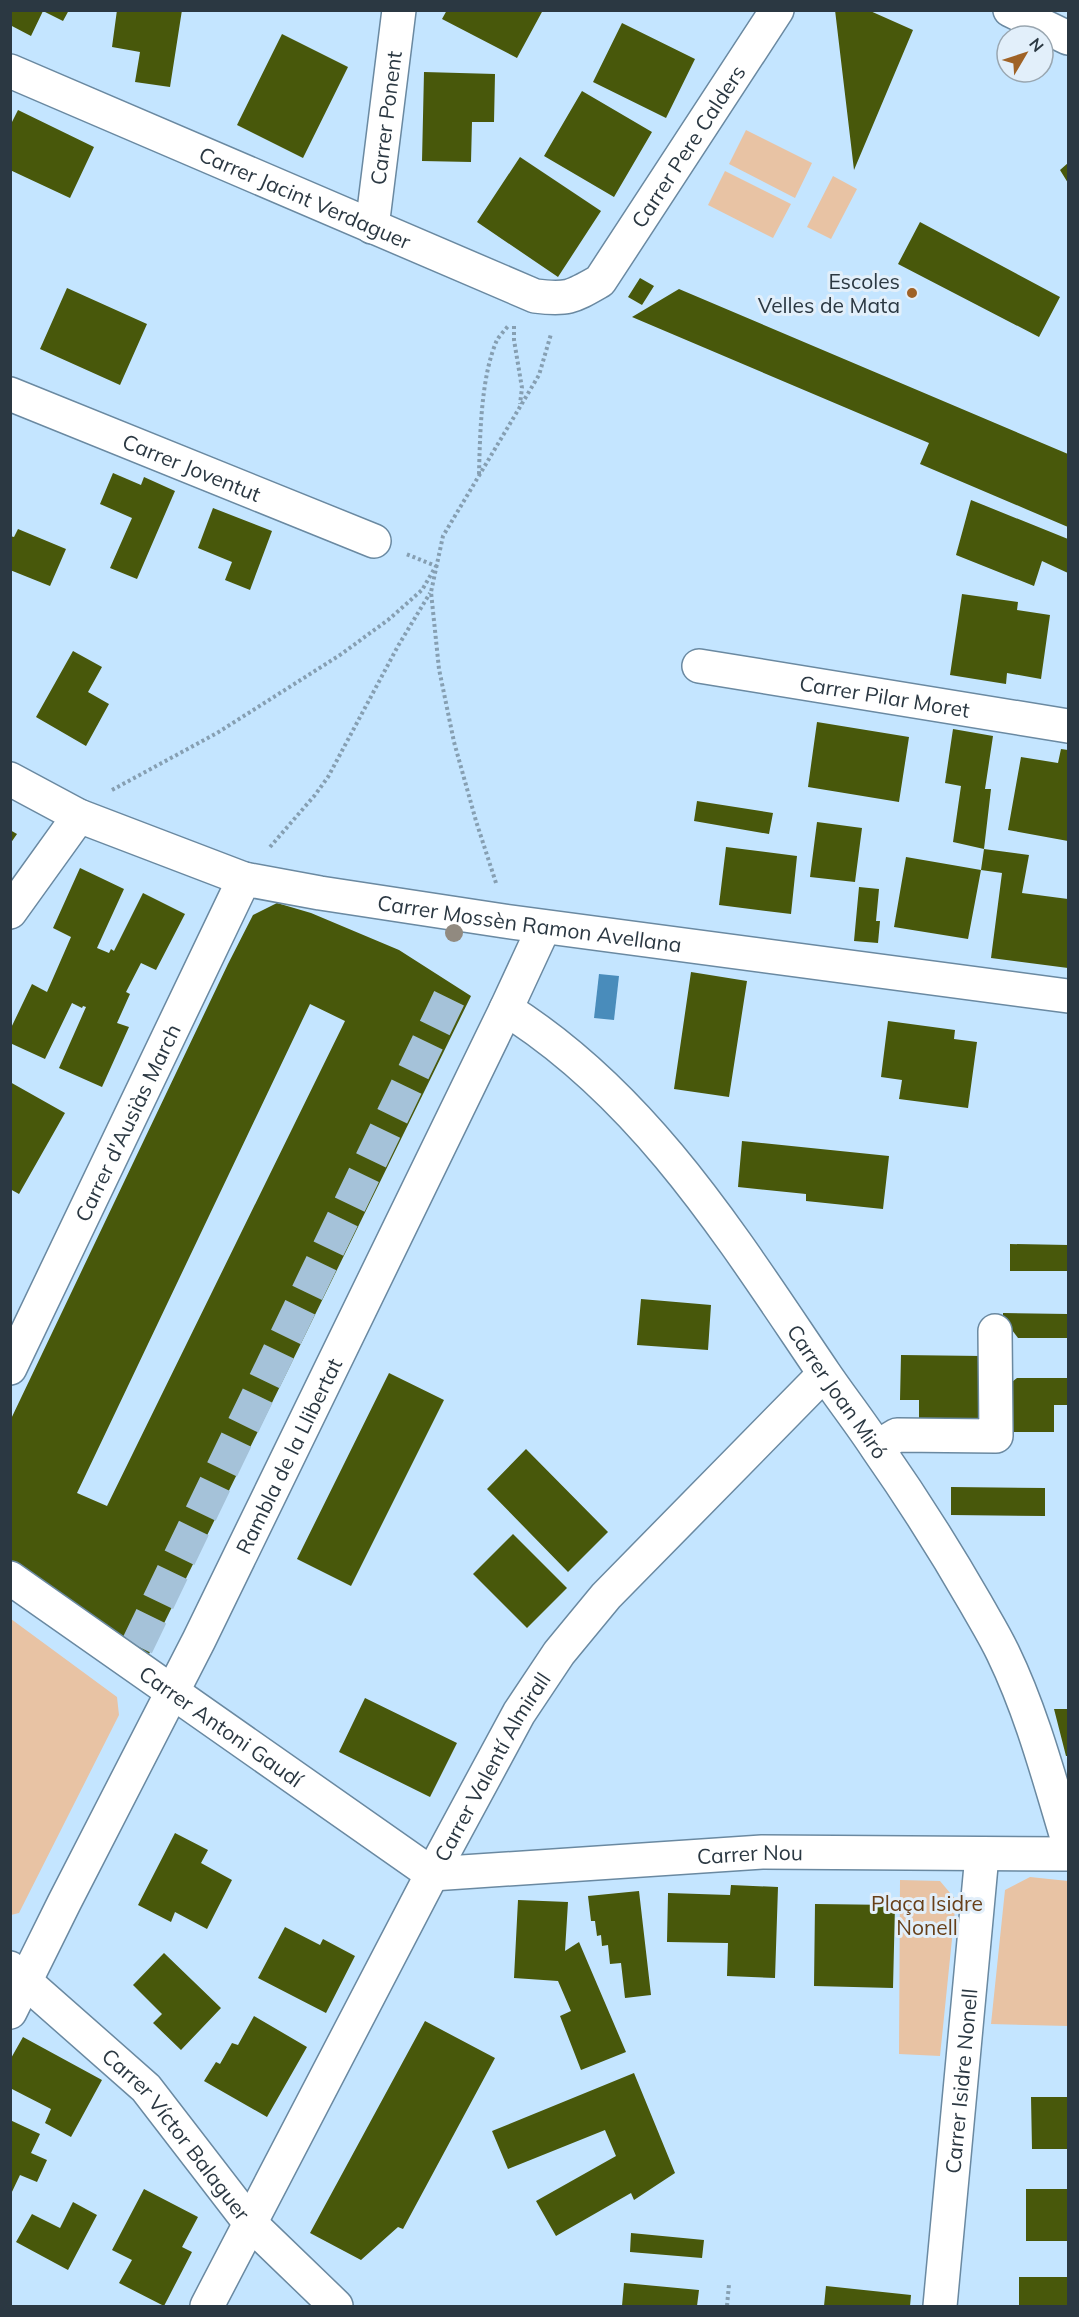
<svg xmlns="http://www.w3.org/2000/svg" width="1079" height="2317" viewBox="0 0 1079 2317" font-family="Mulish,sans-serif">
<rect width="100%" height="100%" fill="#c4e5ff"/>
<path fill="#e8c3a4" d="M746 130 812 163 795 198 729 164Z
M725 171 791 204 773 238 708 205Z
M833 176 857 189 831 239 807 227Z
M11 1619 117 1697 119 1715 19 1913 11 1915Z
M1030 1877 1068 1881V2026L991 2024 1005 1890Z
M900 1880 940 1881 956 1900 940 2056 899 2054Z"/>
<path fill="#498cbb" d="M599 974 619 976 614 1020 594 1018Z"/>
<path fill="#48580b" fill-rule="evenodd" d="M10 10H69L63 21 43 11 31 36 10 25Z
M117 10H182L170 87 135 82 140 52 112 47Z
M447 10H543L517 58 442 19Z
M835 10H868L913 30 854 170Z
M622 23 695 59 666 118 593 82Z
M282 34 348 67 303 158 237 125Z
M424 72 495 74 494 122H472L471 162 422 161Z
M582 91 652 132 614 197 544 156Z
M18 110 94 147 70 198 10 170V126Z
M520 157 601 211 558 277 477 222Z
M1068 163V183L1060 170Z
M920 222 1060 297 1039 337 898 264Z
M640 278 654 286 642 305 628 297Z
M67 288 147 324 120 385 40 349Z
M679 289 1068 454V527L920 464 929 443 632 317Z
M113 473 141 485 144 477 175 491 137 579 110 568 132 518 100 504Z
M971 500 1068 539V573L1042 561 1034 586 956 555Z
M213 508 272 531 250 590 225 580 232 562 198 548Z
M18 529 66 549 50 586 10 570V536L14 537Z
M962 594 1018 602 1017 610 1050 615 1041 679 1007 673 1006 684 950 675Z
M73 651 102 667 88 692 109 704 86 746 36 717Z
M817 722 909 737 899 802 808 787Z
M953 729 993 736 985 789H991L984 849 953 842 961 786 945 783Z
M1061 749 1068 750V841L1008 830 1021 757 1058 763Z
M697 801 773 813 769 834 694 821Z
M817 822 862 828 855 882 810 877Z
M10 830 17 834 10 844Z
M726 847 797 856 791 914 719 905Z
M984 849 1029 855 1022 893 1068 899V968L991 958 1002 873 981 870Z
M906 857 981 870 968 939 894 927Z
M80 868 124 889 97 948 109 953 111 949 114 951 143 893 185 914 156 970 141 963 126 992 130 994 117 1023 129 1027 102 1087 59 1068 86 1007 83 1006 82 1008 72 1003 45 1059 10 1043V1030L32 984 47 992 71 937 53 928Z
M859 887 879 889 876 921H880L878 943 854 941Z
M277 903 311 913 399 950 471 996 149 1654 10 1561V1421L228 964 253 915ZM310 1004 345 1021 107 1506 77 1493Z
M691 972 747 981 729 1097 674 1089Z
M888 1021 955 1030 954 1039 977 1042 968 1108 899 1099 902 1080 881 1077Z
M10 1082 65 1113 19 1194 10 1189Z
M742 1141 889 1156 883 1209 806 1201V1194L738 1187Z
M1010 1244 1068 1245V1271H1010Z
M641 1299 711 1305 708 1350 637 1345Z
M1003 1313 1068 1314V1338H1018L1003 1318Z
M901 1355 982 1356 981 1426 919 1427V1400H900Z
M389 1373 444 1400 351 1586 297 1559Z
M1017 1378H1068V1405H1054V1432H1008V1385Z
M526 1449 608 1532 568 1572 487 1489Z
M951 1487 1045 1488V1516L951 1515Z
M513 1534 567 1588 527 1628 473 1574Z
M365 1698 457 1743 430 1797 339 1752Z
M1054 1709H1068V1756H1066Z
M175 1833 208 1850 201 1863 232 1880 207 1929 175 1912 171 1922 138 1905Z
M731 1885 778 1887 775 1978 727 1976 728 1943 667 1942 668 1893 730 1895Z
M639 1891 651 1995 625 1998 621 1963 610 1964 608 1945 602 1946 601 1935 597 1936 595 1921H591L588 1896Z
M518 1900 568 1902 565 1951 579 1942 626 2052 581 2070 560 2016 571 2011 558 1981 514 1978Z
M815 1904 895 1905 893 1988 814 1986Z
M285 1927 320 1945 323 1939 355 1956 326 2013 258 1978Z
M164 1953 221 2008 181 2050 153 2023 162 2014 133 1985Z
M254 2016 307 2047 267 2117 204 2081 216 2062 220 2064 232 2043 238 2045Z
M425 2021 495 2058 403 2229 398 2227 361 2260 310 2233Z
M23 2037 102 2080 71 2137 45 2123 51 2109 10 2088V2060Z
M634 2073 675 2173 634 2200 631 2193 556 2236 536 2201 616 2156 605 2130 508 2169 492 2131Z
M1031 2097H1068V2149H1032Z
M10 2120 40 2134 31 2153 47 2160 37 2182 20 2175 10 2196Z
M144 2189 198 2217 182 2247 192 2252 164 2306 119 2283 132 2260 112 2250Z
M1026 2189H1068V2241H1026Z
M73 2202 97 2215 68 2270 16 2242 32 2214 60 2228Z
M631 2233 704 2240 702 2258 630 2252Z
M1019 2277H1068V2306H1019Z
M624 2283 699 2290 697 2306H622Z
M826 2286 911 2295 910 2306H824Z"/>
<g fill="none" stroke-linecap="round" stroke-linejoin="round">
<path stroke="#a5c2d9" stroke-width="33" stroke-dasharray="33 16" stroke-linecap="butt" d="M137 1646 455 986"/>
<g stroke="#6a89a1" stroke-width="36">
<g id="minor">
<path d="M1010 10 1068 38"/>
<path id="s1" d="M10 71 535 296C568 300 572 297 600 281L777 10"/>
<path id="s2" d="M372 227 399 10"/>
<path id="s3" d="M10 394 374 541"/>
<path id="s4" d="M699 666 1068 726"/>
<path id="s5" d="M10 779 79 816 244 879 320 893 504 921 1068 996"/>
<path d="M10 912 79 816"/>
<path id="s6" d="M506 1009C646 1097 733 1239 824 1373 841 1398 860 1422 877 1448 912 1498 945 1550 976 1604 985 1620 995 1636 1003 1653 1032 1713 1049 1778 1068 1841"/>
<path id="s7" d="M10 1368 244 879"/>
<path d="M877 1447 897 1435 996 1436 995 1331"/>
<path id="s8" d="M10 1578 432 1874 762 1852 1068 1854"/>
<path id="s9" d="M10 1968 146 2088 250 2223 336 2306"/>
<path id="s10" d="M10 2012 64 1903 199 1640 506 1009 544 927"/>
<path id="s11" d="M207 2306 432 1874 519 1713 559 1653 606 1596 824 1374"/>
<path id="s12" d="M940 2306 982 1855"/>
</g>
</g>
<path stroke="#869fb2" stroke-width="4" stroke-dasharray="3 3" stroke-linecap="butt" d="M514 326V340L522 388 520 404
M479 474C480 434 481 376 497 340 500 335 505 330 509 325
M112 790 217 733 340 655 388 620 422 590 436 566 406 554
M270 847 315 795 328 777 398 646 430 593
M496 883 476 821 454 742 439 669 431 592 443 536 539 375 551 334
M727 2306 729 2284"/>
<use href="#minor" stroke="#fff" stroke-width="33"/>
</g>
<circle fill="#918a80" cx="454" cy="933" r="9"/>
<circle fill="#9f6226" stroke="#e2effa" stroke-width="2" cx="912" cy="293" r="6"/>
<g text-anchor="middle" dominant-baseline="central" stroke-width="6" stroke-linejoin="round" paint-order="stroke">
<g font-size="21" fill="#2b3842" stroke="#e2effa">
<text stroke="none"><textPath href="#s2" startOffset="110">Carrer Ponent</textPath></text>
<text stroke="none"><textPath href="#s1" startOffset="801">Carrer Pere Calders</textPath></text>
<text stroke="none"><textPath href="#s1" startOffset="321">Carrer Jacint Verdaguer</textPath></text>
<text stroke="none"><textPath href="#s3" startOffset="196">Carrer Joventut</textPath></text>
<text stroke="none"><textPath href="#s4" startOffset="188">Carrer Pilar Moret</textPath></text>
<text stroke="none"><textPath href="#s5" startOffset="544">Carrer Mossèn Ramon Avellana</textPath></text>
<text stroke="none"><textPath href="#s7" startOffset="272">Carrer d'Ausiàs March</textPath></text>
<text stroke="none"><textPath href="#s6" startOffset="510">Carrer Joan Miró</textPath></text>
<text stroke="none"><textPath href="#s10" startOffset="622">Rambla de la Llibertat</textPath></text>
<text stroke="none"><textPath href="#s8" startOffset="258">Carrer Antoni Gaudí</textPath></text>
<text stroke="none"><textPath href="#s11" startOffset="610">Carrer Valentí Almirall</textPath></text>
<text stroke="none"><textPath href="#s8" startOffset="834">Carrer Nou</textPath></text>
<text stroke="none"><textPath href="#s12" startOffset="226">Carrer Isidre Nonell</textPath></text>
<text stroke="none"><textPath href="#s9" startOffset="236">Carrer Víctor Balaguer</textPath></text>
</g>
<g font-size="21" fill="#2b3842" stroke="#e2effa" text-anchor="end">
<text x="900" y="281">Escoles<tspan x="900" dy="24">Velles de Mata</tspan></text>
</g>
<g font-size="21" fill="#673f18" stroke="#e2effa">
<text x="927" y="1903">Plaça Isidre<tspan x="927" dy="24">Nonell</tspan></text>
</g>
</g>
<rect width="1079" height="2317" fill="none" stroke="#2b3842" stroke-width="24"/>
<g transform="translate(1025 54) rotate(51)"><circle r="28" fill="#e2effa" stroke="#99a6b0" stroke-width="1.5"/>
<path d="M0-4.5L10 22L0 15L-10 22Z" fill="#9f6226"/>
<text y="-9" font-size="16" font-weight="bold" text-anchor="middle" fill="#2b3842">N</text>
</g>
</svg>
